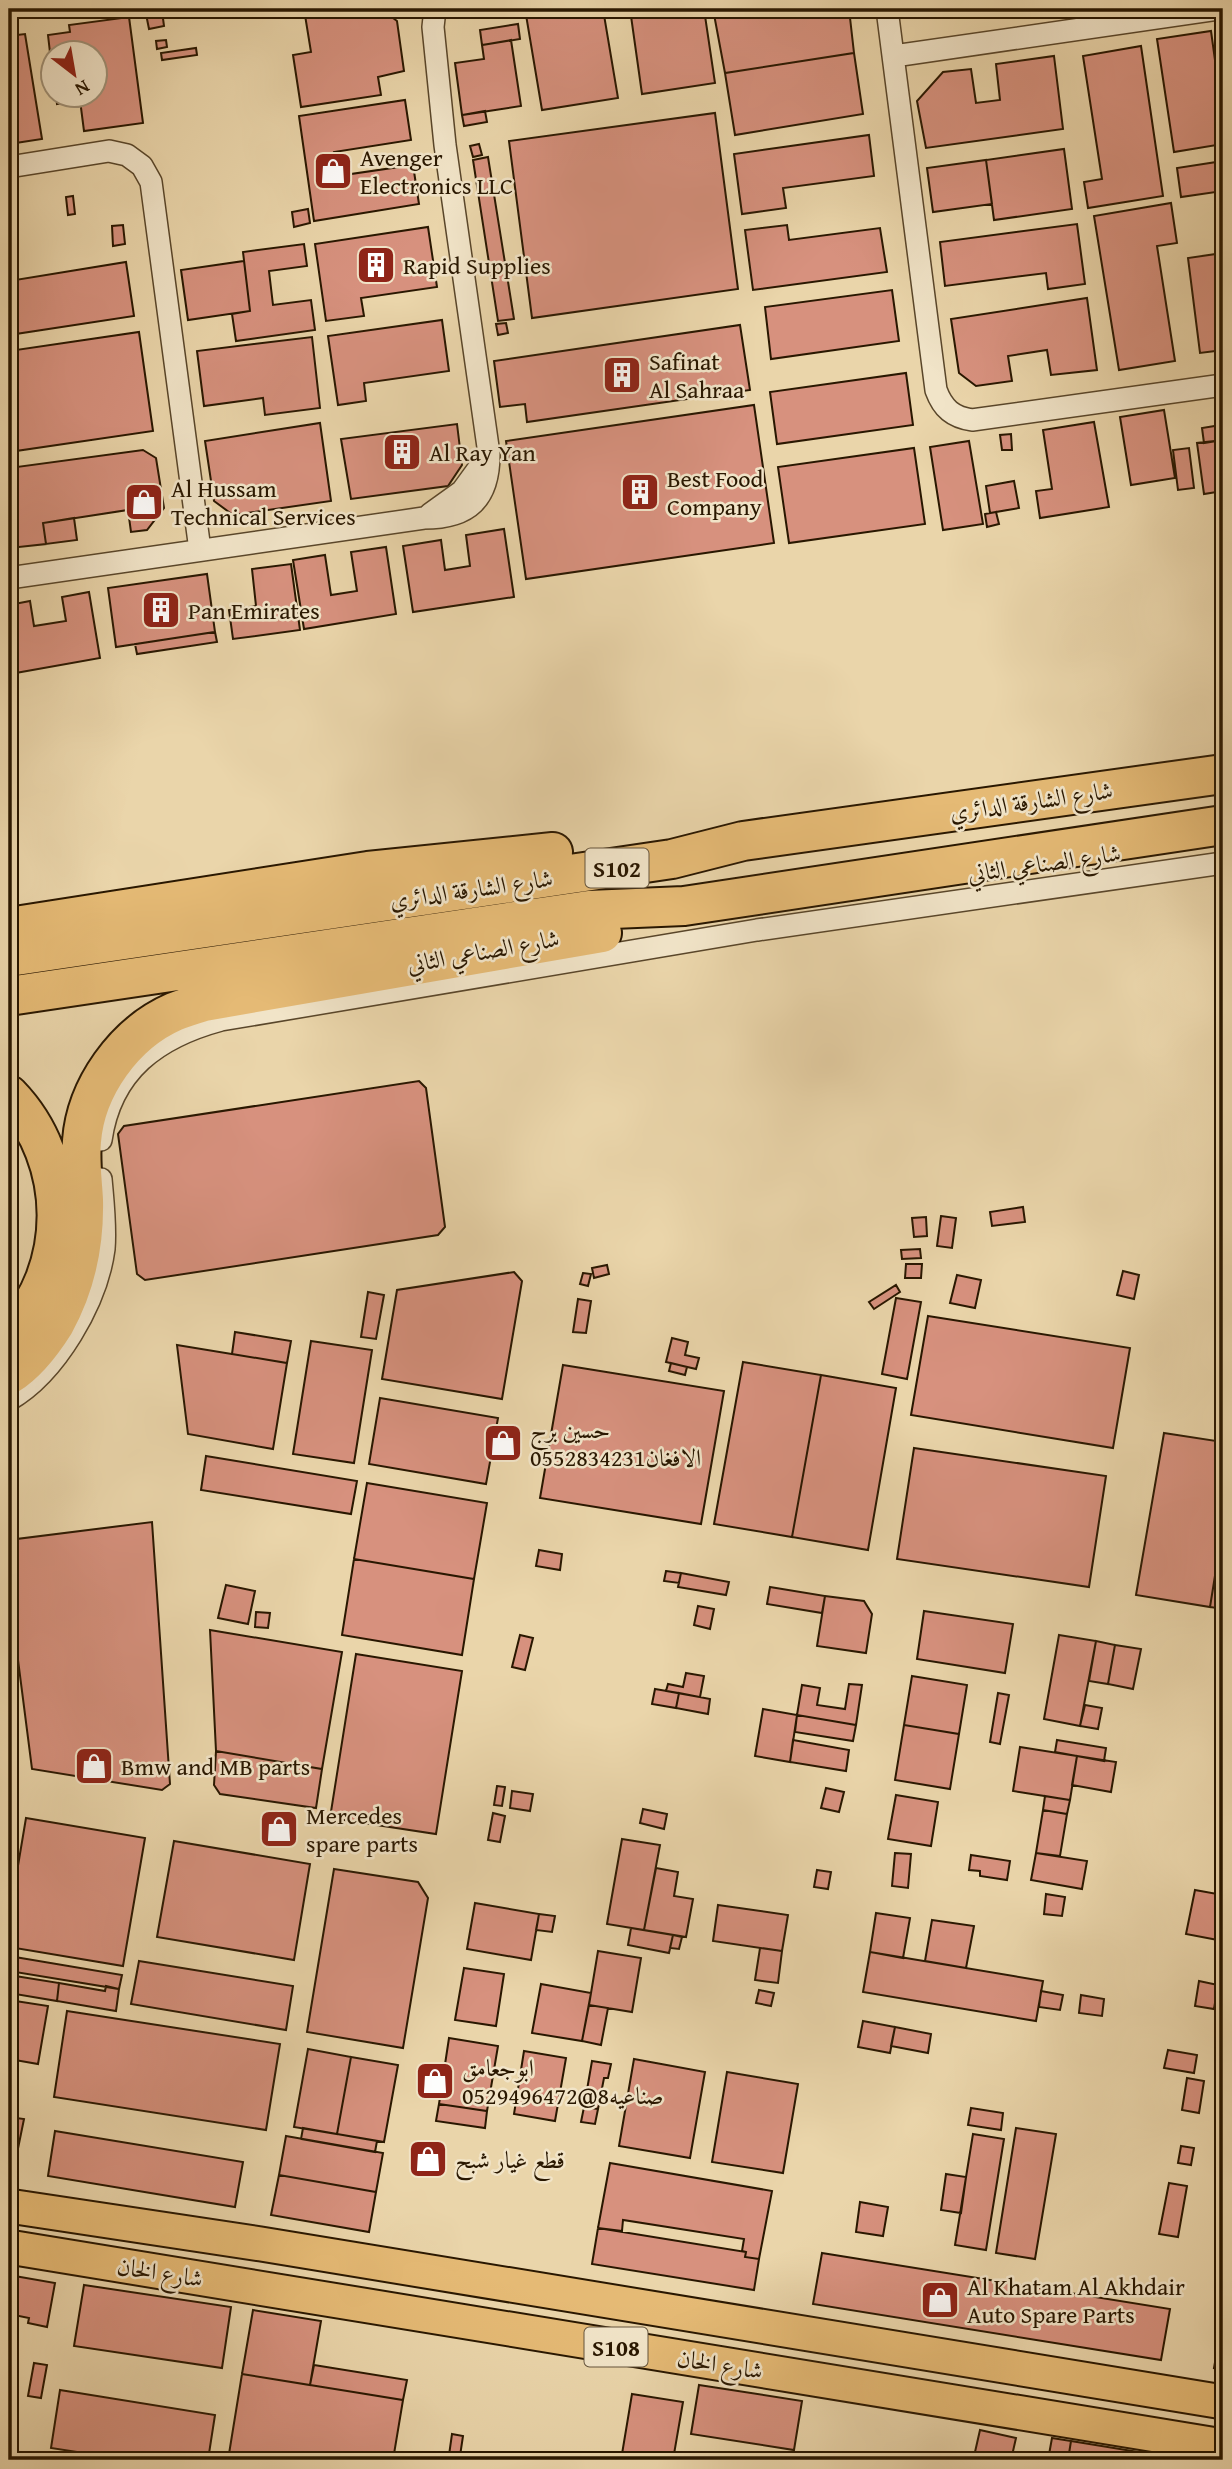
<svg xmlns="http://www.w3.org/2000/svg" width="1232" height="2469" viewBox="0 0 1232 2469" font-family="'Gentium Book Plus',Amiri,serif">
<rect width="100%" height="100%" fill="#ead5aa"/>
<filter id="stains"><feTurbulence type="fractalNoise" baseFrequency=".00286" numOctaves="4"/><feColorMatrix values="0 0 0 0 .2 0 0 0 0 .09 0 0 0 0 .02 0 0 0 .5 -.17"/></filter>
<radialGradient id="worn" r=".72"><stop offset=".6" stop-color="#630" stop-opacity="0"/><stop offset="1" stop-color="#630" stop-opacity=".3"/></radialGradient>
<path fill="#d7917e" stroke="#291700" stroke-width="2" d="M304 9H381L397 21 404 71 378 77 381 95 301 107 293 55 311 52Z
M525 9H603L618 98 542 110Z
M630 9H704L715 83 642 94Z
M713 9H849L854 53 725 73Z
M162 11 164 26 149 29 146 14Z
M129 17 143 123 84 131 80 100 57 104 56 94H94V52H52V70L48 35 70 32 69 25Z
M518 24 520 39 482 45 480 30Z
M1211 31 1223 118V144L1174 152 1157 39Z
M25 34 42 139 9 144V36Z
M166 40 167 47 157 49 156 41Z
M511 40 521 106 462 115 455 63 484 59 482 45Z
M1141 46 1163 196 1088 208 1084 182 1102 179 1083 56Z
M196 48 197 55 162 60 161 53Z
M854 53 863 114 735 135 725 73Z
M1054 56 1063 129 926 148 917 101 943 72 971 69 976 103 1000 100 996 64Z
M405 100 411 140 334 152 337 176 413 165 419 204 314 221 299 116Z
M485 111 487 122 464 126 462 115Z
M715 113 738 289 532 318 509 141Z
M869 135 874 176 783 188 786 208 742 214 734 154Z
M479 144 482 155 473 157 470 146Z
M1064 149 1072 209 994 220 986 160Z
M488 157 514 319 498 321 473 160Z
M986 160 992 204 933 212 927 168Z
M1223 161V191L1181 197 1177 168Z
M73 196 75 214 68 215 66 197Z
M1171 203 1177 243 1157 246 1175 361 1119 370 1094 216Z
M308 209 310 223 294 227 292 212Z
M1077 224 1085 284 1048 289 1046 273 945 286 940 242Z
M123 225 125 244 113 246 112 226Z
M787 225 789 240 880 228 887 272 753 290 745 230Z
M428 227 437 287 361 298 364 316 326 321 315 244Z
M304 244 307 266 269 271 273 305 311 300 315 330 236 341 232 314 250 311 243 252Z
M1223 253V350L1200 353 1188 258Z
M244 261 250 311 188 320 181 270Z
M126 262 134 316 9 335V281Z
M892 290 899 341 771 359 765 307Z
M1087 298 1097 370 1051 375 1047 350 1008 356 1012 381 976 386 959 373 951 319Z
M442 320 449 371 364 383 366 401 338 405 328 336Z
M506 323 508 333 498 335 496 324Z
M740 325 750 390 527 422 525 404 500 407 494 361Z
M139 332 153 431 9 452V351Z
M312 337 320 408 265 415 263 398 204 406 197 351Z
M906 373 913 425 777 444 770 392Z
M754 405 774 543 526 579 506 441Z
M1164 410 1175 478 1131 485 1120 417Z
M1094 422 1109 507 1040 518 1036 491 1052 489 1043 430Z
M320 423 331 501 233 515 214 501 205 441Z
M457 424 462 465 448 486 351 499 341 439Z
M1221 425 1223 440 1204 443 1202 428Z
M1011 434 1012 450H1002L1000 435Z
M1223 440V491L1204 494 1197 443Z
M969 441 983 524 943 530 930 447Z
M914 448 925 524 789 543 778 467Z
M1189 448 1194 488 1178 490 1173 450Z
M143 450 156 458 164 508 147 530 131 532 128 510 43 523 46 544 10 548 9 468Z
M1014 481 1019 508 990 513 986 486Z
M996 512 999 524 987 527 985 514Z
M74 518 77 540 46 544 43 523Z
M504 529 514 597 413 612 403 546 441 540 445 570 470 566 466 535Z
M386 547 396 614 304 629 293 560 325 555 331 595 357 591 351 552Z
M291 564 300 630 233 639 229 610 256 606 252 569Z
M207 574 215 632 116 647 108 588Z
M89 592 100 658 10 674 9 605 30 601 34 626 66 621 62 597Z
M215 632 217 642 137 654 135 644Z
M419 1081 426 1088 445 1227 438 1235 145 1280 137 1274 118 1134 124 1126Z
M1023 1207 1025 1222 992 1226 990 1212Z
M941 1216 956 1218 952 1248 937 1246Z
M926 1217 927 1236 914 1237 912 1218Z
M920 1249 921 1258 902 1259 901 1250Z
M906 1264H922L921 1278H905Z
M607 1265 609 1274 594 1278 592 1268Z
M1123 1271 1139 1275 1134 1299 1117 1295Z
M514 1272 522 1281 502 1399 382 1379 397 1290Z
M583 1273 591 1274 588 1286 580 1284Z
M957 1275 981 1280 975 1308 950 1303Z
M896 1285 900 1292 874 1309 869 1302Z
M368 1292 384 1295 376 1339 361 1337Z
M896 1298 921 1302 907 1379 882 1374Z
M578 1299 591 1301 586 1333 573 1332Z
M928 1316 1130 1348 1113 1448 911 1415Z
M235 1332 291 1341 287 1363 232 1354Z
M672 1338 688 1342 685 1355 699 1358 696 1369 666 1362Z
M311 1341 372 1350 354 1463 293 1454Z
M177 1345 287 1363 273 1449 188 1434Z
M743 1362 821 1375 792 1537 714 1524Z
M671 1363 687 1367 685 1375 669 1371Z
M563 1365 724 1391 701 1524 540 1498Z
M821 1375 896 1388 868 1550 792 1537Z
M380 1398 498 1418 486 1484 369 1464Z
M1164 1433 1223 1442V1526L1210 1607 1136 1595Z
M914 1448 1106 1476 1089 1587 897 1559Z
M206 1456 357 1481 351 1514 201 1490Z
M367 1483 487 1503 474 1579 354 1559Z
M152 1522 170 1784 162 1790 32 1769 9 1590V1540Z
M1223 1526V1609L1210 1607Z
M539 1550 562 1554 560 1570 536 1566Z
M354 1559 474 1579 462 1655 342 1635Z
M666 1571 681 1573 679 1583 664 1581Z
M681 1573 729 1582 726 1595 678 1587Z
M226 1585 255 1591 248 1624 218 1618Z
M770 1587 825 1596 822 1613 767 1604Z
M825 1596 864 1601 872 1614 866 1653 817 1646Z
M698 1606 714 1609 710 1629 694 1625Z
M924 1611 1013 1624 1005 1673 917 1659Z
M256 1612 270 1613 268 1628 255 1627Z
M210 1630 342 1652 322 1769 216 1751Z
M520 1635 533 1638 525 1670 512 1667Z
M1059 1635 1096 1641 1080 1726 1044 1719Z
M1096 1641 1115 1645 1108 1684 1089 1681Z
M1115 1645 1141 1649 1133 1689 1108 1684Z
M356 1654 462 1671 436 1834 330 1818Z
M686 1673 704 1676 700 1697 666 1691 668 1684 683 1687Z
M912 1676 967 1685 959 1734 904 1725Z
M849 1684 862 1685 856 1725 797 1715 802 1685 820 1688 817 1705 845 1709Z
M655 1689 679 1693 676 1708 652 1704Z
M679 1693 710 1699 708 1714 676 1708Z
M998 1693 1009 1695 1000 1744 990 1742Z
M1085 1705 1102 1708 1098 1729 1080 1726Z
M763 1709 797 1715 790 1762 755 1756Z
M797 1715 856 1725 853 1741 795 1732Z
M904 1725 959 1734 950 1789 895 1780Z
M793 1740 849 1750 846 1771 790 1762Z
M1057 1740 1106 1748 1104 1761 1055 1752Z
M1020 1747 1077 1756 1070 1800 1013 1791Z
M216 1751 322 1769 316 1808 220 1794 214 1785Z
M1077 1756 1116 1762 1111 1792 1072 1785Z
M497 1786 505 1787 502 1806 494 1805Z
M826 1788 844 1792 839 1812 821 1808Z
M512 1791 533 1794 530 1811 510 1808Z
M896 1795 938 1802 931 1846 888 1839Z
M1045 1796 1070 1800 1067 1814 1043 1810Z
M643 1809 667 1814 664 1829 640 1823Z
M1043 1810 1067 1814 1060 1856 1036 1853Z
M493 1813 505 1816 500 1842 488 1840Z
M26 1818 145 1838 123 1966 9 1947V1919Z
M622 1839 660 1845 644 1930 607 1924Z
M174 1841 310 1864 294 1960 157 1937Z
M895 1853 911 1854 908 1888 892 1886Z
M1036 1853 1087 1861 1082 1889 1031 1880Z
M971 1855 1010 1861 1007 1880 980 1876V1871L969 1870Z
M656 1868 678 1872 674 1896 693 1899 686 1937 644 1930Z
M334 1869 418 1882 428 1898 403 2048 307 2032Z
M817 1870 831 1872 828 1889 814 1887Z
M1195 1890 1223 1895V1941L1186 1934Z
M1046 1894 1065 1897 1062 1916 1044 1914Z
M475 1903 539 1914 531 1960 467 1949Z
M718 1905 788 1915 782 1951 713 1941Z
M876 1913 910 1918 903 1958 870 1952Z
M539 1914 555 1916 552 1932 536 1930Z
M932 1920 974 1926 966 1968 925 1961Z
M631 1928 673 1935 669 1953 628 1945Z
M673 1935 682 1937 679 1949 670 1948Z
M760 1948 782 1951 778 1983 755 1980Z
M598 1951 641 1958 632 2012 589 2005Z
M870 1952 1043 1981 1036 2021 863 1992Z
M9 1956 122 1975 119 1989 9 1971Z
M139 1961 293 1986 286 2030 131 2004Z
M464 1968 504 1974 496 2026 455 2020Z
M9 1975 59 1983 57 2001 9 1993Z
M1199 1981 1218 1985 1214 2009 1195 2006Z
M59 1983 105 1991 106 1986 119 1989 116 2011 57 2001Z
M541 1984 591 1993 582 2041 532 2033Z
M759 1990 774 1993 771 2006 756 2003Z
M1041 1991 1063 1995 1060 2010 1039 2007Z
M1081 1995 1104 1999 1102 2016 1079 2013Z
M9 2000 48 2006 38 2064 9 2059Z
M589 2005 608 2008 601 2045 582 2041Z
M67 2011 280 2044 266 2130 54 2097Z
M863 2021 895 2027 890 2053 858 2047Z
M895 2027 931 2034 928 2053 891 2046Z
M449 2038 498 2046 487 2111 439 2104Z
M308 2049 351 2057 337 2134 294 2127Z
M1168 2050 1197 2055 1194 2073 1164 2068Z
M524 2051 566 2058 555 2121 514 2114Z
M351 2057 398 2065 384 2142 337 2134Z
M634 2059 705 2072 690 2158 619 2146Z
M592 2061 611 2064 608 2078H604L598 2109 584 2107Z
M727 2072 798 2084 783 2173 712 2162Z
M1187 2078 1204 2081 1199 2113 1182 2110Z
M439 2104 487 2111 485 2128 436 2121Z
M584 2107 598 2109 595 2124 581 2122Z
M971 2108 1003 2113 1001 2130 968 2125Z
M9 2117 24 2119 13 2173H9Z
M303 2128 377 2141 375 2152 301 2139Z
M1016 2128 1056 2134 1035 2259 996 2253Z
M55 2131 243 2162 235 2207 48 2176Z
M973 2134 1004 2139 986 2250 955 2245Z
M286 2136 383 2153 376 2192 279 2175Z
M1181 2146 1194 2148 1191 2165 1178 2163Z
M610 2163 772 2191 759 2259 745 2257 746 2252 742 2251 744 2239 623 2220 622 2231 598 2228Z
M946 2174 966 2177 961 2213 941 2210Z
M279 2175 376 2192 369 2232 271 2215Z
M1169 2183 1187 2186 1178 2237 1159 2234Z
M860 2202 888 2207 883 2236 856 2232Z
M598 2228 746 2252 745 2257 759 2259 754 2290 592 2264Z
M822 2253 1170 2309 1161 2360 813 2304Z
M9 2275 55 2283 47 2327 28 2323 29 2318 9 2314Z
M84 2285 231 2307 222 2368 74 2346Z
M253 2310 321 2321 310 2385 242 2374Z
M1223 2316V2369L1214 2368Z
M34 2363 47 2365 41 2398 28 2396Z
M314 2365 407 2380 403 2400 310 2385Z
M242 2374 403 2400 393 2460H228Z
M699 2385 802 2401 794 2450 691 2434Z
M60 2390 215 2415 208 2460H129L51 2448Z
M632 2394 683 2402 673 2460H621Z
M980 2430 1016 2438 1011 2460 975 2452Z
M452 2434 463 2436 460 2456 449 2455Z
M1052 2438 1071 2441 1068 2460H1048Z
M1071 2441 1169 2457 1168 2460H1068Z"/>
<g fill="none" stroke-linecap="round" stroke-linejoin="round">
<g stroke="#59462a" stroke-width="24">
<path id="minor" d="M887 9 936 390C943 409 953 417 972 420L1223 385
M894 56 1218 9
M9 167 109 151 127 155 142 166 151 182 200 550
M430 514 462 491 486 458
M9 578 424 518C469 518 489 499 489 454L445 145 433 27 435 9
M101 1140C111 1070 158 1037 221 1020L757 930 1223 863
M9 1400C56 1373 97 1302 104 1249 106 1226 103 1202 101 1179"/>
</g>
<g stroke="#291700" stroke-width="37">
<path id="primary" d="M9 2206 261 2244 1223 2402
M9 2247 1223 2446"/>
</g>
<g stroke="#291700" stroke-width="42">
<path id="motorway" d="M9 927 368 871 553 852
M9 957 672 859 743 841 1223 774
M9 996 589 910 684 906 1223 825
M9 1095C72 1160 73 1270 9 1335
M9 1375C28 1363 43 1343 55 1324 76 1286 85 1243 84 1200 83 1181 80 1161 82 1141 86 1088 124 1034 174 1012 184 1008 194 1005 204 1002L602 933"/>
</g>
<use href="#minor" stroke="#f1e4c8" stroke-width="21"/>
<use href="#primary" stroke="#e5ba75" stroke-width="33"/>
<use href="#motorway" stroke="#e5ba75" stroke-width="38"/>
</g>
<defs>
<g id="shop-square" transform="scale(2.0125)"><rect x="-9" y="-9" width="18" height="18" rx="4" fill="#8f2418" stroke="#f1e4c8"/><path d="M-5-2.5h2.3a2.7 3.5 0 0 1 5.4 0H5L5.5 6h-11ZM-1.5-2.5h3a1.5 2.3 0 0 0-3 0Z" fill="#fff"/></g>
<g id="building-square" transform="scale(2.0125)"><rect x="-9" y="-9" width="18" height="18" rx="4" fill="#8f2418" stroke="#f1e4c8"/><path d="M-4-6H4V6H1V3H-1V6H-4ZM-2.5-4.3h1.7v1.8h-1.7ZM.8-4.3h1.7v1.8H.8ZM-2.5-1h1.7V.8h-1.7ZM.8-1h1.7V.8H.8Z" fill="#fff"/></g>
</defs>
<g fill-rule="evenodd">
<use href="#shop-square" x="333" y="171"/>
<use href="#building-square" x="376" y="265"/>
<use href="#building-square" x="622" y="375"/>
<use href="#building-square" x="402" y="452"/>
<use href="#building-square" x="640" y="492"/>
<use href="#shop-square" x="144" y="502"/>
<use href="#building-square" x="161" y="610"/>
<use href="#shop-square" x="503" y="1443"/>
<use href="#shop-square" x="94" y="1766"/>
<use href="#shop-square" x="279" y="1829"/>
<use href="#shop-square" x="435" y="2081"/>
<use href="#shop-square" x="428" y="2159"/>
<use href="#shop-square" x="940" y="2300"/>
</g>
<g text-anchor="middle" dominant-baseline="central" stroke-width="5" stroke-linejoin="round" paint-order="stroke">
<g fill="#f1e4c8" stroke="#65543c" stroke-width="2">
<rect x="585.5" y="848.5" width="63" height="39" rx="5"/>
<rect x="584.5" y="2327.5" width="63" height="39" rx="5"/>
</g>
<g font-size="23" font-weight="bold" fill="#291700">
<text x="617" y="868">S102</text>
<text x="616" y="2347">S108</text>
</g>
<g font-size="24" fill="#291700" stroke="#f1e4c8" text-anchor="start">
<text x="360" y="157">Avenger<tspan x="360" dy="28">Electronics LLC</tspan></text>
<text x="403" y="265">Rapid Supplies</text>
<text x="649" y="361">Safinat<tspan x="649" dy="28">Al Sahraa</tspan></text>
<text x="429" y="452">Al Ray Yan</text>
<text x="667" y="478">Best Food<tspan x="667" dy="28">Company</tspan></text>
<text x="171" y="488">Al Hussam<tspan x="171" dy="28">Technical Services</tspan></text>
<text x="188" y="610">Pan Emirates</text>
<text x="530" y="1429">حسين برج<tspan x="530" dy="28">الافغان0552834231</tspan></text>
<text x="121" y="1766">Bmw and MB parts</text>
<text x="306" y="1815">Mercedes<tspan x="306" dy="28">spare parts</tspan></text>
<text x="462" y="2067">ابوجعامق<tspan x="462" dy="28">صناعيه8@0529496472</tspan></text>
<text x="455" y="2159">قطع غيار شبح</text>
<text x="967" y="2286">Al Khatam Al Akhdair<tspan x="967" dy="28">Auto Spare Parts</tspan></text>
</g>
<g font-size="24" fill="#291700" stroke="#f1e4c8">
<text transform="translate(1031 801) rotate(-8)">شارع الشارقة الدائري</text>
<text transform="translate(1044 863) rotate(-8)">شارع الصناعي الثاني</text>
<text transform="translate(471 889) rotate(-8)">شارع الشارقة الدائري</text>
<text transform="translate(483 951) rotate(-10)">شارع الصناعي الثاني</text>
<text transform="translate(160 2272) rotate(9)">شارع الخان</text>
<text transform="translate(720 2364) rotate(9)">شارع الخان</text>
</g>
</g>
<rect width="1232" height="2469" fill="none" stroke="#ead5aa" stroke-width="35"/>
<rect x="10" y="10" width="1211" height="2448" fill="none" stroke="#291700" stroke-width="3.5"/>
<rect x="18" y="18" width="1197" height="2434" fill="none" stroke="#291700" stroke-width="2"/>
<g transform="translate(74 74) rotate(149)"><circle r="33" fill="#f1e4c8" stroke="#a19278" stroke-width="2"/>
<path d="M0-5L12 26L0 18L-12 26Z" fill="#8f2418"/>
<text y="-10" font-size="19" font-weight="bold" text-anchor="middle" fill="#291700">N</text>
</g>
<rect width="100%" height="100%" filter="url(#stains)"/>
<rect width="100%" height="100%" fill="url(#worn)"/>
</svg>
